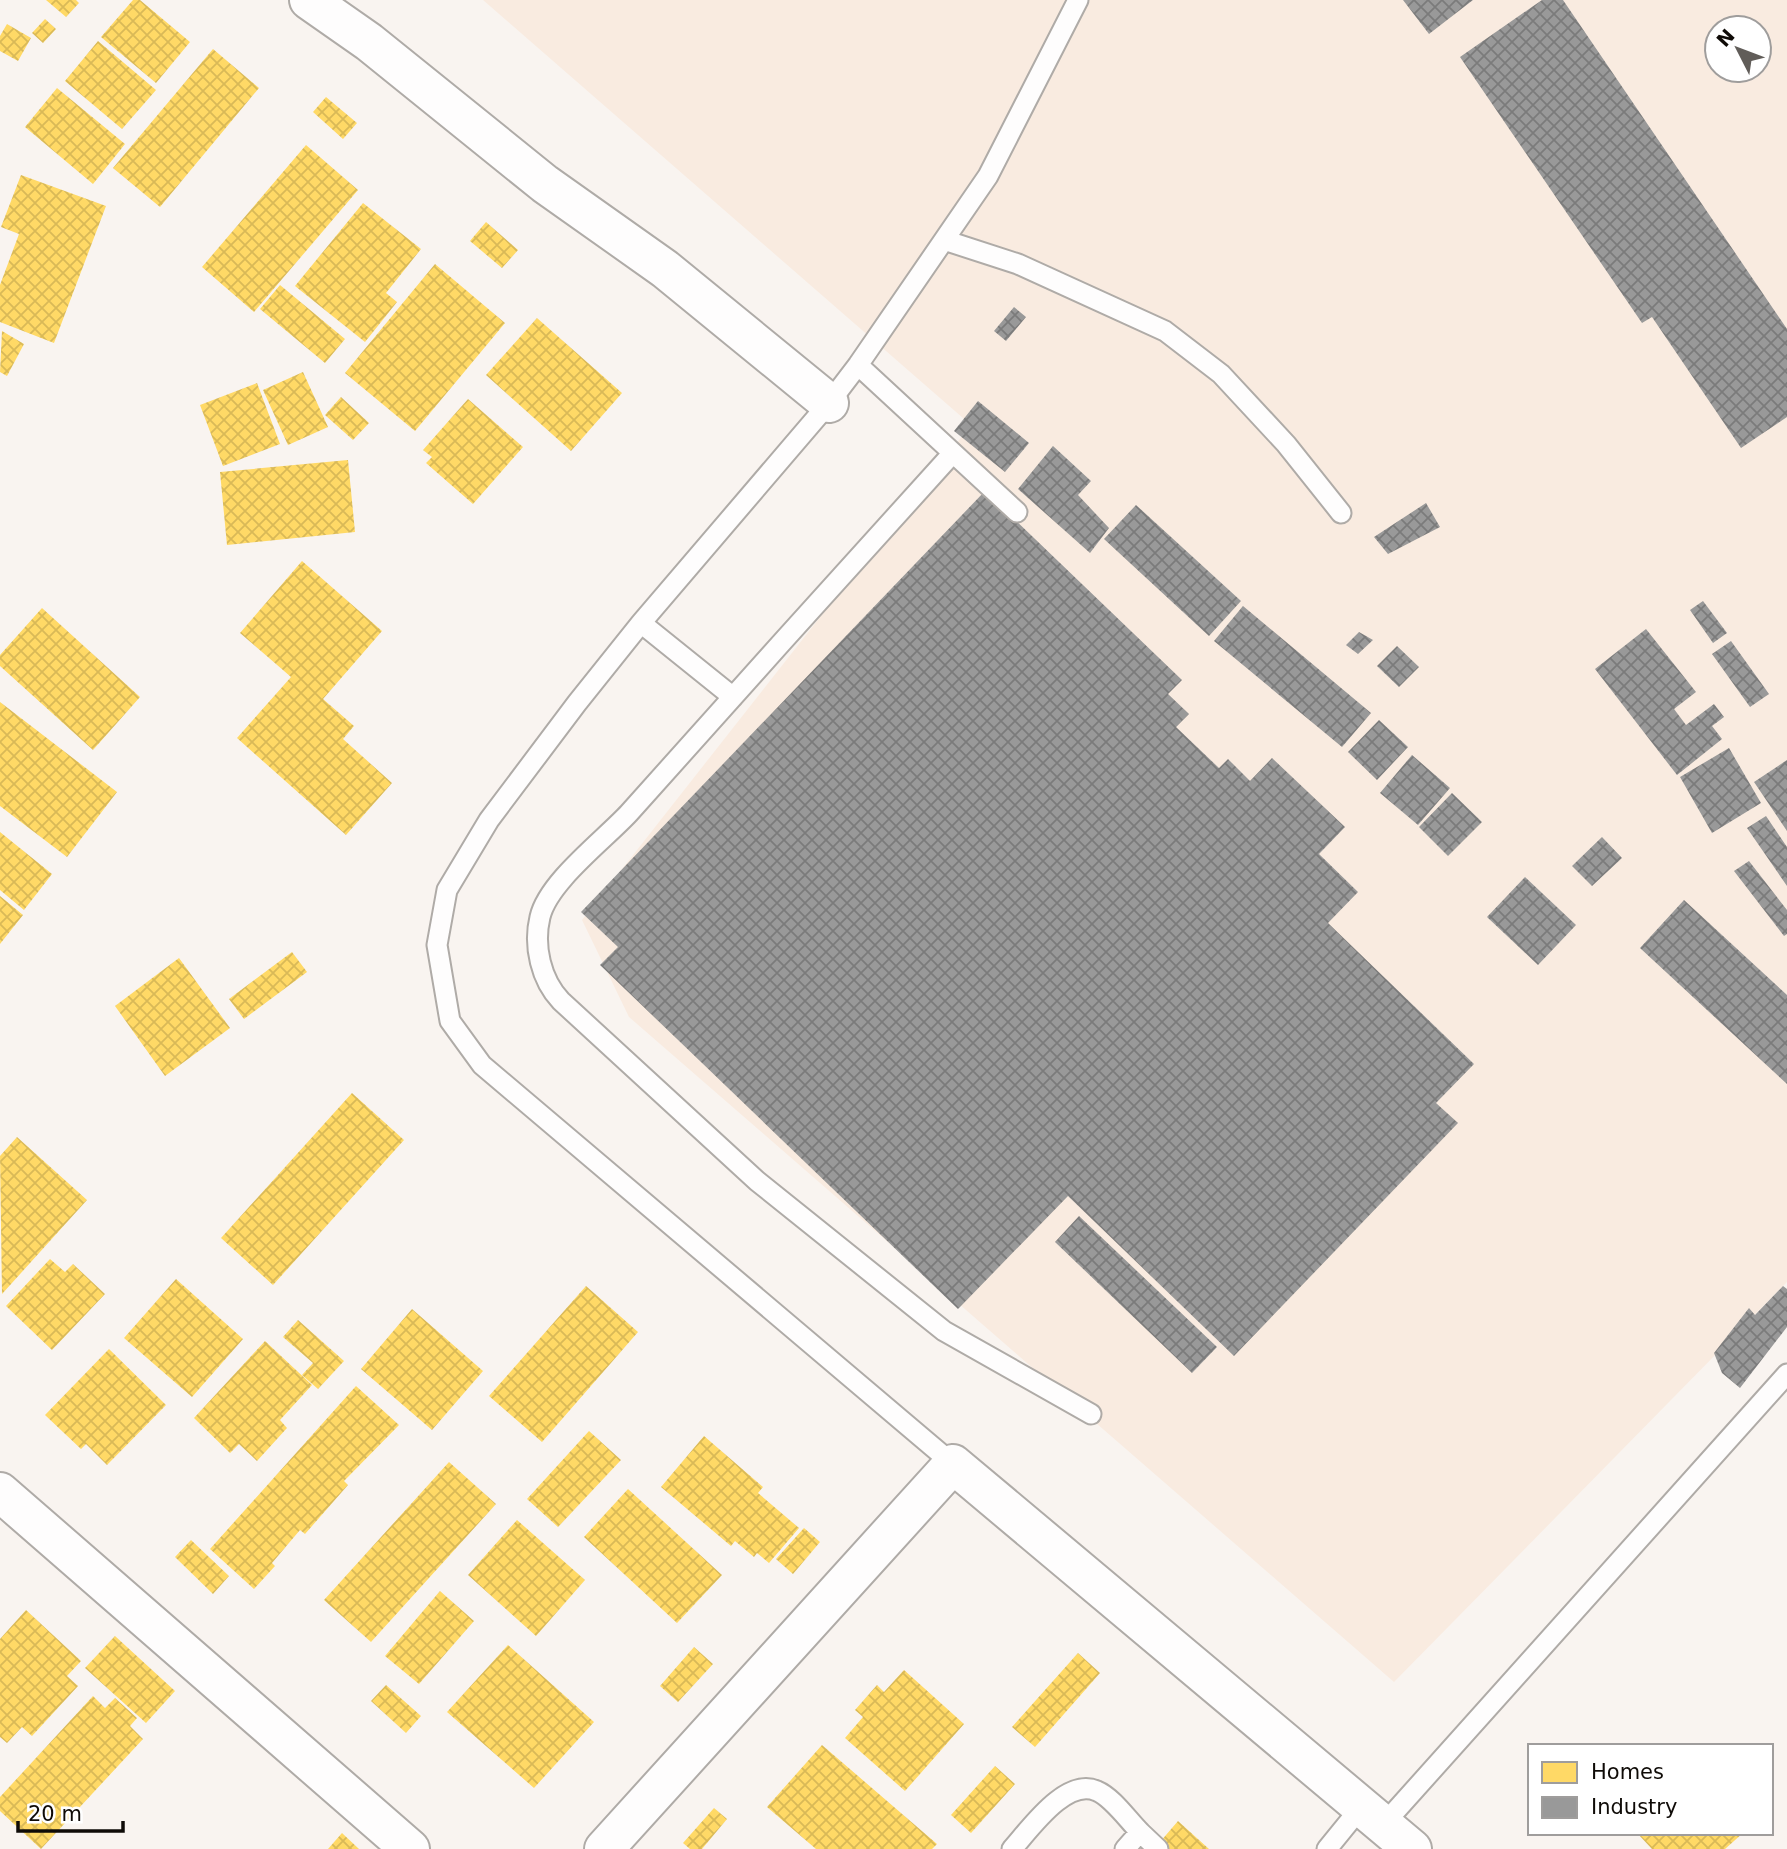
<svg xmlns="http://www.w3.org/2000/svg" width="1787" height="1849" viewBox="0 0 1787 1849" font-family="'DejaVu Sans',sans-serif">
<defs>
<pattern id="homes-cross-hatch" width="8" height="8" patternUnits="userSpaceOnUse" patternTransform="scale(1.75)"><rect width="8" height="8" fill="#ffd966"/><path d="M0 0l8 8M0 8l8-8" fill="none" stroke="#d9b957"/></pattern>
<pattern id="industry-cross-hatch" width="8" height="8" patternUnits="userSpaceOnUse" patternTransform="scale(1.75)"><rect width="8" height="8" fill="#999"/><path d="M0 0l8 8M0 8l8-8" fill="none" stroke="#7b7b7b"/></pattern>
</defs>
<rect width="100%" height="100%" fill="#f9f4f0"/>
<path fill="#f9ebe0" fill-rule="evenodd" d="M483 0H1787V1282L1394 1682 629 1017 582 920 971 425ZM1717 28H1759V70H1717Z"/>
<path fill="url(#homes-cross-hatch)" d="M46 0H76L79 3 66 17Z
M133 0H140L190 42 156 83 101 37Z
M45 19 56 29 43 43 32 33Z
M7 24 31 38 18 61 0 51V36Z
M98 41 156 90 122 129 65 81Z
M213 49 259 88 160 207 113 168Z
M57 88 125 144 93 184 25 127Z
M326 97 357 123 343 139 313 112Z
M306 145 358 190 254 312 202 267Z
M21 175 106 206 54 343 0 322V285L19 234 1 227Z
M363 203 421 249 386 293 397 302 365 342 295 286Z
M486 222 518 250 502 268 470 241Z
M435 264 505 323 415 431 345 373Z
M280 285 345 339 325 363 260 309Z
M537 318 622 393 571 451 486 375Z
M2 331 24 344 7 376 0 372Z
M303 372 328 427 288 445 263 390Z
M257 383 280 444 223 466 200 405Z
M341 397 369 423 353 440 325 415Z
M468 399 523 447 473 504 426 463 432 457 423 450Z
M348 460 355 532 227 545 220 472Z
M302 561 382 631 323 699 354 726 343 739 392 783 346 835 237 738 291 677 240 633Z
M42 608 140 697 93 750 0 666V655Z
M0 702 117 792 67 857 0 806Z
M0 832 52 874 24 910 0 890Z
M0 896 23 915 0 944Z
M292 952 307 972 244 1019 229 999Z
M179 958 230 1028 165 1076 115 1006Z
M352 1093 404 1140 273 1285 221 1238Z
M17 1137 87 1200 2 1294 0 1156Z
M50 1259 65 1272 73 1264 105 1294 52 1350 6 1306Z
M176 1279 243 1339 192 1397 124 1338Z
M586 1286 638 1332 542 1442 489 1396Z
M412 1309 483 1371 432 1430 361 1369Z
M298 1320 344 1361 318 1389 302 1375 313 1363 283 1337Z
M265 1341 312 1385 280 1420 287 1428 257 1461 239 1444 230 1453 194 1418Z
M109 1349 166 1405 107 1465 86 1444 81 1449 45 1415Z
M356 1386 399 1425 344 1481 348 1485 305 1534 300 1530 272 1563 275 1566 254 1589 210 1549Z
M589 1431 621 1460 558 1527 527 1499Z
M704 1436 763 1487 758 1493 799 1528 769 1563 757 1553 754 1557 735 1541 731 1546 661 1487Z
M449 1462 496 1504 371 1642 324 1600Z
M628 1489 722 1575 677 1623 584 1537Z
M517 1520 585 1580 536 1636 468 1575Z
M804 1528 820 1542 793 1574 776 1559Z
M191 1540 229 1576 213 1594 175 1557Z
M440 1591 474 1621 419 1684 385 1656Z
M26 1610 81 1661 67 1676 78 1686 32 1736 22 1727 7 1743 0 1737V1639Z
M115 1636 175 1691 146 1723 85 1668Z
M508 1645 594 1722 534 1788 447 1712Z
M694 1647 713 1664 678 1702 660 1686Z
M1078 1653 1100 1673 1035 1747 1012 1727Z
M904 1670 964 1724 905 1791 845 1738 863 1717 855 1710 877 1685 884 1692Z
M386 1685 421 1716 406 1733 371 1701Z
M93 1696 105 1708 115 1698 137 1718 130 1726 143 1739 41 1849 0 1811V1797Z
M822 1745 937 1844 932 1849H816L767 1807Z
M995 1766 1015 1784 971 1833 951 1815Z
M714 1808 727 1819 702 1849H690L683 1843Z
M1178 1821 1209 1849H1168L1160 1842Z
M342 1833 359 1849H328Z
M1637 1833H1743L1725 1849H1652Z"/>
<path fill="url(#industry-cross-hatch)" d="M1403 0H1473L1429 34Z
M1542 0H1563L1787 329V417L1741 448 1652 317 1642 323 1460 57Z
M1014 307 1026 317 1006 341 994 331Z
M978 401 1029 443 1005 472 954 431Z
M1053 446 1091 481 1078 495 1109 528 1090 553 1018 489Z
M985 491 1182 680 1168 694 1189 714 1176 727 1219 768 1228 759 1250 781 1272 758 1345 827 1319 854 1358 892 1328 923 1474 1064 1436 1103 1458 1123 1234 1356 1068 1196 958 1309 600 965 618 947 581 912Z
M1426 503 1440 527 1388 554 1374 537Z
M1136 505 1241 601 1209 636 1104 539Z
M1703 601 1727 633 1713 643 1690 610Z
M1243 606 1371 713 1342 747 1214 641Z
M1646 629 1696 692 1674 709 1686 725 1714 704 1724 717 1712 726 1722 739 1677 775 1595 669Z
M1359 632 1373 640 1358 654 1346 645Z
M1731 641 1769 694 1750 707 1712 654Z
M1397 646 1419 667 1399 687 1377 666Z
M1379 720 1408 747 1377 780 1348 752Z
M1729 748 1761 803 1712 833 1680 777Z
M1412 755 1450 788 1418 825 1380 793Z
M1787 760V831L1754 782Z
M1452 793 1482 822 1448 856 1419 827Z
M1766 816 1787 847V886L1747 828Z
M1602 837 1622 858 1592 886 1572 866Z
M1749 861 1787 910V934L1784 936 1734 871Z
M1525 877 1576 925 1538 965 1487 917Z
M1684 900 1787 995V1084L1640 948Z
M1079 1216 1217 1347 1192 1373 1055 1242Z
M1783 1286 1787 1289V1327L1740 1388 1722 1373 1714 1353 1749 1308 1755 1315Z"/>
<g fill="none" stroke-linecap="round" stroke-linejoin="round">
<g stroke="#afaba7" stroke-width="23">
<path id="lane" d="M944 240 1018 264 1165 331 1221 374 1286 444 1341 513
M858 365 1017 512
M952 454C844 573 736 693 629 813 604 840 548 882 540 917 533 946 541 980 561 1001L757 1181 944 1331 1091 1414
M641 623 733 697
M953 1464 482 1065 450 1021 437 945 447 890 489 820 577 703 641 623 829 403 858 365 988 176 1078 0
M1382 1826 1787 1374
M1012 1849C1030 1829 1066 1777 1097 1791 1112 1797 1128 1820 1140 1832
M1125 1849 1140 1832 1158 1849
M1327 1849 1362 1806"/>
</g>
<g stroke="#afaba7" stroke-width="42">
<path id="street" d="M309 0 369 42 545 184 665 269 829 403
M0 1492 410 1849
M604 1849 953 1464 1412 1849"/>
</g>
<use href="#lane" stroke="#fefdfd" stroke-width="19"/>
<use href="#street" stroke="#fefdfd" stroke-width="38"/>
</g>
<rect x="1528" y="1744" width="245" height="91" fill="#ffffff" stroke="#9f9d9c" stroke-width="2"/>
<rect x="1542" y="1762" width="35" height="21" fill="#ffd966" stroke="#9f9d9c" stroke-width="2"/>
<text x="1591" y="1779" font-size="21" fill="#0f0b07">Homes</text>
<rect x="1542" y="1797" width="35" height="21" fill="#999999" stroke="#9f9d9c" stroke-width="2"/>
<text x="1591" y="1814" font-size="21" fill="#0f0b07">Industry</text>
<g transform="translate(1738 49) rotate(312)"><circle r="33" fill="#ffffff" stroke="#9f9d9c" stroke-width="2"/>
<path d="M0-5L12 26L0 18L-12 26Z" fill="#615d59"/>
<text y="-10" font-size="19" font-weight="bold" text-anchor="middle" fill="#0f0b07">N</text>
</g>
<path d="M18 1821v10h105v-10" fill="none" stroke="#0f0b07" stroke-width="3.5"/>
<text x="28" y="1821" font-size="21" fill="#0f0b07" stroke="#ffffff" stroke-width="5" paint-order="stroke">20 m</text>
</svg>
